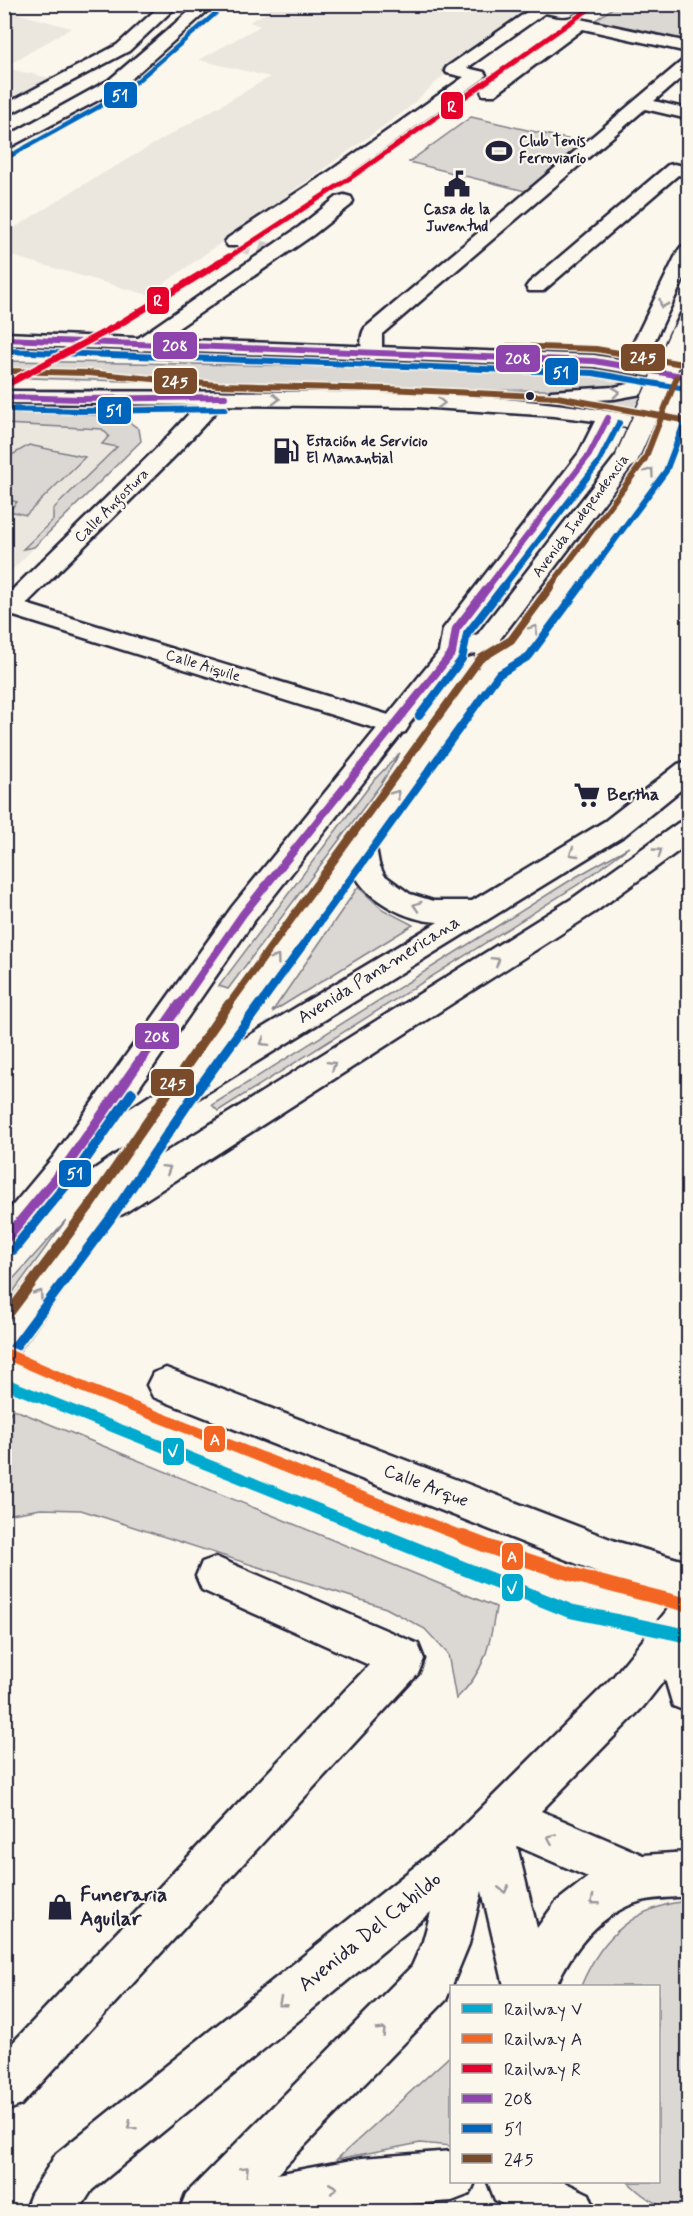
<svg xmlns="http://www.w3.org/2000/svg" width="693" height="2216" viewBox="0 0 693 2216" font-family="Mynerve,sans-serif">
<rect width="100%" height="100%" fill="#fbf7ec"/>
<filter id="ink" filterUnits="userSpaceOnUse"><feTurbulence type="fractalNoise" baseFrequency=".0167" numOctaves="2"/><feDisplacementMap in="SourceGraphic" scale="12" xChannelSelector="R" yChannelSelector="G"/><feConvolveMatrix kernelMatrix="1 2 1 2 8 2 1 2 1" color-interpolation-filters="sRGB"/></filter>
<g filter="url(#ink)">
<path fill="#ebe7df" d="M244 5H542L442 77 406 110 148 295 5 254V234L76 189 270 77 199 60 260 26 249 22 271 10Z
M5 10 71 28 5 67Z
M5 67V68L50 78 5 102Z
M5 412 116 416 134 424 141 434V441L5 577Z"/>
<path fill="#dbd8d3" stroke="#7e7d87" stroke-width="1.5" d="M617 5H688V45L590 24Z
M471 117 584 143 525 191 409 162Z
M5 361 557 370 657 382 615 389 450 391 58 379 5 377Z
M675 387 661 419 566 401Z
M5 412 116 416 126 420 139 429 141 441 34 547 23 549 53 520V509L117 447 102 444 109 436 102 429 5 424Z
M29 445 85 457 26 515 9 511 17 502 5 499V459Z
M400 753 381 784 228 989 219 986 374 780Z
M629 847 579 884 218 1111 212 1105 574 878Z
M358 887 382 909 413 925 272 1012Z
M66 1220 5 1303V1288Z
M13 1409 496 1607C490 1645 485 1672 456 1699L448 1654 425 1629 386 1608 81 1510 41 1509 5 1515V1420Z
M688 1901V2211C665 2212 645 2199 628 2182H658V1986H581C601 1937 634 1906 688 1901Z
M451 2055V2146L420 2143 337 2159Z"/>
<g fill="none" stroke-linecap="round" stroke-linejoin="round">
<path stroke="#d0ccc9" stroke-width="17" stroke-dasharray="17 8" stroke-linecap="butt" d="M235 242 275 253"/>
<g stroke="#22223b" stroke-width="5">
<path id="minor" d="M547 4 564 8 569 4H586C573 19 563 17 545 13L467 68 484 72 486 75 484 78 342 179 242 246H228L225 242 228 238 330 171 464 77 447 73 445 70 447 67 537 5Z
M580 19 688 42V52L583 29 495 95H483L481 91 483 87 574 21Z
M688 59V72L654 101 688 109V119L645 109 382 334V354L379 358 372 360 365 358C360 351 360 335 365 328L682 61Z
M674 164 688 167V177L678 175 543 291H529L526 287 529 283 668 165Z
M344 195 351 197 353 201 351 205 313 235 148 349 141 351 134 349 131 345 134 341 299 227 337 197Z
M217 391 225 392 228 397 225 402 176 455 26 604 405 720 409 726 405 732 396 734 387 732 14 616 4 619V598L160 445 209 392Z
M166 1368 618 1542 688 1562V1712L673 1706 665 1679 643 1707 541 1811 643 1855 688 1852V1896C674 1898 657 1897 642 1901 602 1911 571 1950 556 1986H504L482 1891 469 1944 446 2000 277 2174 362 2158 452 2151V2182H475L470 2194 452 2201 392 2205 345 2212H179L186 2194 412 1966 423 1941 431 1912 92 2190 78 2212H24L31 2194 56 2154 453 1836 613 1677 673 1603 683 1599 618 1580 153 1397 147 1385 153 1373ZM517 1846 588 1877 556 1902 537 1928Z
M216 1557 418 1644 424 1659 418 1674 21 2105 4 2112V2052L369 1665 202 1590 196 1576 202 1562Z
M488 2182H564L589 2194 596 2212H518L495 2200Z"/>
</g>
<g stroke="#22223b" stroke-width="5">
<path id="major" d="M162 4H179L129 51 4 117V105L117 45Z
M198 4H215L121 88 4 150V138L109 80Z
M688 245V270L644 363 688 371V408L682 425 688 426V440L678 437 667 465 528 654 499 672 375 842 379 864 384 875 410 894 433 901H472L605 821 678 764 688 761V784L625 835 193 1101 153 1160 573 898 678 823 688 820V844L595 912 123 1214 116 1216 17 1352 4 1357V1312L88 1202 128 1143 93 1167 82 1170 16 1252 4 1256V1216L54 1156 232 907 439 652 443 629 579 453 595 421 554 416 417 407 4 403V391C108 392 211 391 314 392 431 393 547 397 662 421L675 388 614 399 559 402 551 401 548 396 551 391 614 387 658 378 594 367 4 345V333L594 355 625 360 678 251 681 247ZM616 425 657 433 645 464 510 644 501 649 500 639 635 462 638 457 635 452 627 450 619 452 478 634 467 638 469 630 597 460ZM476 653 477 666 169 1083 120 1115 254 921 461 658ZM354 873C366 900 408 921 438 922L232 1046Z
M688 312V339L681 341 674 339 671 335 681 314Z"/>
</g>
<use href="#minor" fill="#fbf7ec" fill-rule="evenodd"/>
<use href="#major" fill="#fbf7ec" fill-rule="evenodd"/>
<g stroke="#22223b" stroke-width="25" stroke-linecap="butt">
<path id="major-bridge" d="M627 457 681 335"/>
</g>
<use href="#major-bridge" stroke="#fbf7ec" stroke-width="22"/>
<g stroke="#fbf7ec" stroke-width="9">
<path id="bus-1-far2" d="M4 339 594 361 688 377
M4 397 81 399 225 397
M488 587 589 455 608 418"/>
</g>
<g stroke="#fbf7ec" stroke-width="11">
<path id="bus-1-far1" d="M179 1006 243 914 452 653 456 629 489 586"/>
</g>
<g stroke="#fbf7ec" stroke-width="14">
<path id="bus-1" d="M4 1241 66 1166 180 1004"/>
</g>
<g stroke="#fbf7ec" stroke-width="7">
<path id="bus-2-far3" d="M10 156 122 94 216 13"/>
</g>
<g stroke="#fbf7ec" stroke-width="9">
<path id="bus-2-far2" d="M4 351 593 373 686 389
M4 409 81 411 225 409
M503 587 599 462 619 423
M580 587 666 471 688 413"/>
</g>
<g stroke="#fbf7ec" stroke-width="11">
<path id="bus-2-far1" d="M419 716 462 659 467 634 504 586
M259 1006 498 675 529 656 581 586"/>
</g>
<g stroke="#fbf7ec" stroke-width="14">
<path id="bus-2" d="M13 1250 75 1174 132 1093
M14 1348 110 1219 191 1099 260 1004"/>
</g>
<g stroke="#fbf7ec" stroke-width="9">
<path id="bus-3-far2" d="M508 346 596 349 688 365
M4 371 88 373 218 385 387 389 557 397 688 421
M550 587 645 459 677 377"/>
</g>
<g stroke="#fbf7ec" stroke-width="11">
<path id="bus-3-far1" d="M228 1006 480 659 511 640 551 586"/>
</g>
<g stroke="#fbf7ec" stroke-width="14">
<path id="bus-3" d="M4 1320 90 1205 229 1004"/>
</g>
<use href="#bus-1-far2" stroke="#8e44ad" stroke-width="6"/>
<use href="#bus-1-far1" stroke="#8e44ad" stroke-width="8"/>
<use href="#bus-1" stroke="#8e44ad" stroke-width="10"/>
<use href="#bus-2-far3" stroke="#0065bd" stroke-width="4.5"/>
<use href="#bus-2-far2" stroke="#0065bd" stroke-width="6"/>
<use href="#bus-2-far1" stroke="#0065bd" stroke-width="8"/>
<use href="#bus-2" stroke="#0065bd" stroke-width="10"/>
<use href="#bus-3-far2" stroke="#7a4b2a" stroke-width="6"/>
<use href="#bus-3-far1" stroke="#7a4b2a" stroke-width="8"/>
<use href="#bus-3" stroke="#7a4b2a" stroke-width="10"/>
<g stroke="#fbf7ec" stroke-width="16">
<path id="rail-1-far1" d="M4 1383 390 1538"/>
</g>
<g stroke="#fbf7ec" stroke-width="19">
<path id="rail-1" d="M386 1537 570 1611 688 1636"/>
</g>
<g stroke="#fbf7ec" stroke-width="16">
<path id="rail-2-far1" d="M4 1353 85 1388 466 1538"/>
</g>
<g stroke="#fbf7ec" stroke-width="19">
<path id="rail-2" d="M463 1537C536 1566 611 1586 688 1605"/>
</g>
<g stroke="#fbf7ec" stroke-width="8">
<path id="rail-3-far1" d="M226 259 353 176 596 4"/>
</g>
<g stroke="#fbf7ec" stroke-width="10">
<path id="rail-3" d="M4 386 116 326 229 257"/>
</g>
<use href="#rail-1-far1" stroke="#00a9ce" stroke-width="11"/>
<use href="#rail-1" stroke="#00a9ce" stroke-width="14"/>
<use href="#rail-2-far1" stroke="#f26522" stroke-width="11"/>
<use href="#rail-2" stroke="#f26522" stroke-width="14"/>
<use href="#rail-3-far1" stroke="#e4002b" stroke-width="5"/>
<use href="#rail-3" stroke="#e4002b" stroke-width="7"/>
</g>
<defs><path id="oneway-chevron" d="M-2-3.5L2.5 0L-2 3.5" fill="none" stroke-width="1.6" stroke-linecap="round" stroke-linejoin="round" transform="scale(1.5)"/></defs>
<g stroke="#99979c">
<use href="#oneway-chevron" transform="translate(663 304) rotate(116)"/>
<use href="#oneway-chevron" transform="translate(616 392) rotate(-7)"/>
<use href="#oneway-chevron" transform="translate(276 399) rotate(1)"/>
<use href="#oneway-chevron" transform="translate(441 403) rotate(2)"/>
<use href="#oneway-chevron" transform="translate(650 472) rotate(-54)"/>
<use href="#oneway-chevron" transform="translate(534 629) rotate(-54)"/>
<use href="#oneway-chevron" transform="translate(396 794) rotate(-54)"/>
<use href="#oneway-chevron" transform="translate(658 852) rotate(-36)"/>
<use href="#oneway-chevron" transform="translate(573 853) rotate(149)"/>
<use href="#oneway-chevron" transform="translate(417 906) rotate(-163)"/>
<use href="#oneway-chevron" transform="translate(276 959) rotate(-54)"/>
<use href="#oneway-chevron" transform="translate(496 961) rotate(-32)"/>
<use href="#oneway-chevron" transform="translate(264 1042) rotate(148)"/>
<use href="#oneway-chevron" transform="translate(332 1065) rotate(-32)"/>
<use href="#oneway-chevron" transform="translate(167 1169) rotate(-32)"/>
<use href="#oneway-chevron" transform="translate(39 1294) rotate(-54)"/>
<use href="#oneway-chevron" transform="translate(551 1838) rotate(-157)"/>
<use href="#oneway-chevron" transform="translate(504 1889) rotate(77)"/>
<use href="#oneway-chevron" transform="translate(594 1901) rotate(142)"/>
<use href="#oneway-chevron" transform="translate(282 2003) rotate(141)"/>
<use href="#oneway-chevron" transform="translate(382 2031) rotate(-45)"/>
<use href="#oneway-chevron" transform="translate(131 2126) rotate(141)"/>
<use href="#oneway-chevron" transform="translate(245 2170) rotate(-45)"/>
<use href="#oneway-chevron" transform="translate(333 2188) rotate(-10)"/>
</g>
</g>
<defs>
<g id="stadium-bare" transform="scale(2.07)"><path d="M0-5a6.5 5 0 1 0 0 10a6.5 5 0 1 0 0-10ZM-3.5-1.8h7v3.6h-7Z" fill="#22223b" stroke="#fbf7ec" stroke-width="2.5" paint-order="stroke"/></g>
<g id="civic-bare" transform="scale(2.07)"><path d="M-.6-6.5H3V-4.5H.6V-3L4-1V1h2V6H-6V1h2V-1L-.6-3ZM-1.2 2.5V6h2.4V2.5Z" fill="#22223b" stroke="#fbf7ec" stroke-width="2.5" paint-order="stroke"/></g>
<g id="fuel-bare" transform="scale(2.07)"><path d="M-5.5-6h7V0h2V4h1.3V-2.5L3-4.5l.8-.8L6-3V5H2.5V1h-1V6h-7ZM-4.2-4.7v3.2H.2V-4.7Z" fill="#22223b" stroke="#fbf7ec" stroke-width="2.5" paint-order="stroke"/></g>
<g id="supermarket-bare" transform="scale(2.07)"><path d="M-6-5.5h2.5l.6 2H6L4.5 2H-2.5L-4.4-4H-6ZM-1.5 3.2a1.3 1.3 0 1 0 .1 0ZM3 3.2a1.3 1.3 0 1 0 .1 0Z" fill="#22223b" stroke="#fbf7ec" stroke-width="2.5" paint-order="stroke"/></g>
<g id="shop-bare" transform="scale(2.07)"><path d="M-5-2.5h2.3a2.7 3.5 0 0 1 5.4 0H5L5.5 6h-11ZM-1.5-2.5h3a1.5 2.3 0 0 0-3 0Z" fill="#22223b" stroke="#fbf7ec" stroke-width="2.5" paint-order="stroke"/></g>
</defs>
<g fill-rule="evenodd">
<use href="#stadium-bare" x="499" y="151"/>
<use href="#civic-bare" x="457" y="184"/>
<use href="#fuel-bare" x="286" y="451"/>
<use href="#supermarket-bare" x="587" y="795"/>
<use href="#shop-bare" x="60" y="1907"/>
</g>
<circle fill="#22223b" stroke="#fbf7ec" stroke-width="2" cx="530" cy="396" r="5"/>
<g text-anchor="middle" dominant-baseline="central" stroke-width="4.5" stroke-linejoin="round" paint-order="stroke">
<g font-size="15" font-weight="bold" fill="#22223b" stroke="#fbf7ec" text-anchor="start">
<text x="519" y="142">Club Tenis<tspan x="519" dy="17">Ferroviario</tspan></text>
<text x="457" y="210" text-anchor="middle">Casa de la<tspan x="457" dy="17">Juventud</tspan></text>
<text x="306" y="442">Estación de Servicio<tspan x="306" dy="17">El Manantial</tspan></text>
</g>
<g font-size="15" fill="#22223b" stroke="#fbf7ec">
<text transform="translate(112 506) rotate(-45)">Calle Angostura</text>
<text transform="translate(581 516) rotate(-53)">Avenida Independencia</text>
<text transform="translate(203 666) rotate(17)">Calle Aiquile</text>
</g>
<g font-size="18" font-weight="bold" fill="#22223b" stroke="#fbf7ec" text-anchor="start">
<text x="607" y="795">Bertha</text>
</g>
<g font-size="18" fill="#22223b" stroke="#fbf7ec">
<text transform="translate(379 970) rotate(-32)">Avenida Panamericana</text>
<text transform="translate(426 1486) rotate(21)">Calle Arque</text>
</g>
<g font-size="21" font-weight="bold" fill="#22223b" stroke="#fbf7ec" text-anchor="start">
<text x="80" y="1895">Funeraria<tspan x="80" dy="24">Aguilar</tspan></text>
</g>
<g font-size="21" fill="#22223b" stroke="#fbf7ec">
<text transform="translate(370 1932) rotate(-39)">Avenida Del Cabildo</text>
</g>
</g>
<g stroke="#fbf7ec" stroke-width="2">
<rect x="103" y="81" width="35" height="28" rx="6" fill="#0065bd"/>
<rect x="440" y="91" width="24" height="29" rx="6" fill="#e4002b"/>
<rect x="146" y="286" width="24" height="29" rx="6" fill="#e4002b"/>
<rect x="152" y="331" width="46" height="29" rx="6" fill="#8e44ad"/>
<rect x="620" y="343" width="46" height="29" rx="6" fill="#7a4b2a"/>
<rect x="495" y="344" width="46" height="29" rx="6" fill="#8e44ad"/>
<rect x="544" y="357" width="35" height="29" rx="6" fill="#0065bd"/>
<rect x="153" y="367" width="45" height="28" rx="6" fill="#7a4b2a"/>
<rect x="97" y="396" width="35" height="29" rx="6" fill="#0065bd"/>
<rect x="134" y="1022" width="46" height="28" rx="6" fill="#8e44ad"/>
<rect x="150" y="1068" width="45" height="29" rx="6" fill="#7a4b2a"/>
<rect x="58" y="1159" width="34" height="29" rx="6" fill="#0065bd"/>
<rect x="203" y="1425" width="23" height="28" rx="6" fill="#f26522"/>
<rect x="162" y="1437" width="23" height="29" rx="6" fill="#00a9ce"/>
<rect x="501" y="1542" width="23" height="29" rx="6" fill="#f26522"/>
<rect x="501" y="1573" width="23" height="29" rx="6" fill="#00a9ce"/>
</g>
<g font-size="16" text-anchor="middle" font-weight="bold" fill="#fff">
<text x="120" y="101">51</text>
<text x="452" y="112">R</text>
<text x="158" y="306">R</text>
<text x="175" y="351">208</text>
<text x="643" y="363">245</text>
<text x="518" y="364">208</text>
<text x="561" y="378">51</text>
<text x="175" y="387">245</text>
<text x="114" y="416">51</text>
<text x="157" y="1042">208</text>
<text x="173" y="1089">245</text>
<text x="75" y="1179">51</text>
<text x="215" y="1445">A</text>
<text x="173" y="1457">V</text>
<text x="512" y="1562">A</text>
<text x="512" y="1594">V</text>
</g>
<rect width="693" height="2216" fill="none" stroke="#fbf7ec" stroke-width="24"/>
<rect x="12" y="12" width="669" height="2192" fill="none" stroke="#22223b" stroke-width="2" filter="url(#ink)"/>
<rect x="450" y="1985" width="210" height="198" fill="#fbf7ec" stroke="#a4a2a5" stroke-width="1.5"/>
<rect x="462" y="2004" width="30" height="9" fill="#00a9ce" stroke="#a4a2a5" stroke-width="1.5"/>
<text x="504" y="2015" font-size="18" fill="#22223b">Railway V</text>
<rect x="462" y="2034" width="30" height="9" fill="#f26522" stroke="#a4a2a5" stroke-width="1.5"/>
<text x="504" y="2045" font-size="18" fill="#22223b">Railway A</text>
<rect x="462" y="2064" width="30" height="9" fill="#e4002b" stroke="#a4a2a5" stroke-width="1.5"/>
<text x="504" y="2075" font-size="18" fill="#22223b">Railway R</text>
<rect x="462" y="2094" width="30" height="9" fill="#8e44ad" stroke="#a4a2a5" stroke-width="1.5"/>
<text x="504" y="2105" font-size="18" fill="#22223b">208</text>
<rect x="462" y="2124" width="30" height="9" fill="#0065bd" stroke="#a4a2a5" stroke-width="1.5"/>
<text x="504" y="2135" font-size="18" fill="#22223b">51</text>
<rect x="462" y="2154" width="30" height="9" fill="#7a4b2a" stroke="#a4a2a5" stroke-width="1.5"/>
<text x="504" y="2165" font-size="18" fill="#22223b">245</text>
</svg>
